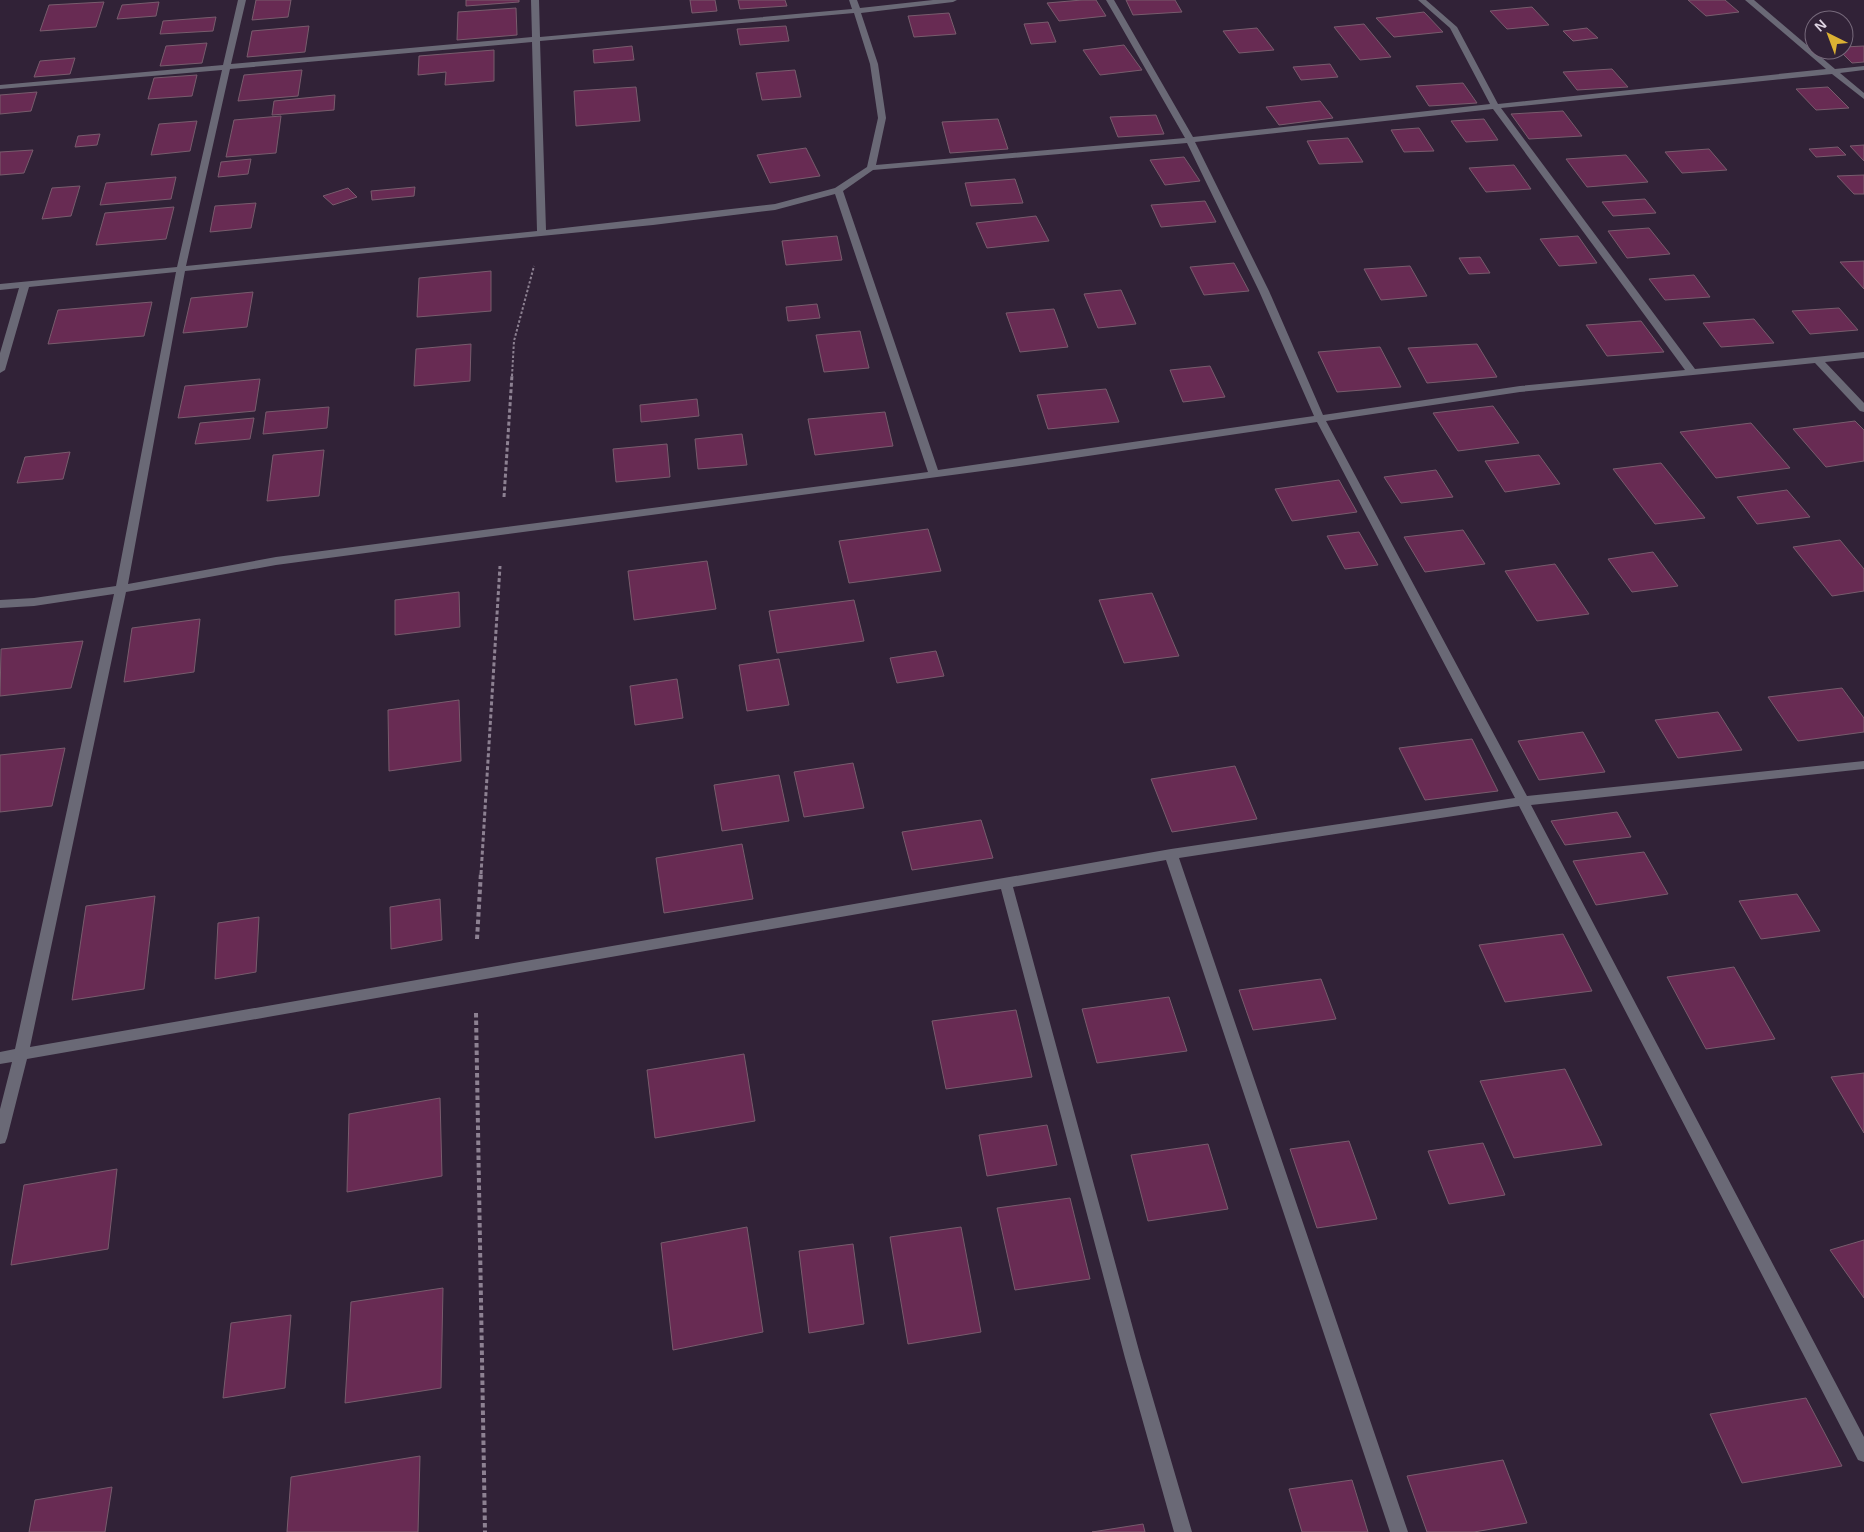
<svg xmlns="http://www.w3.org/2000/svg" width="1864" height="1532" viewBox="0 0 1864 1532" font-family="Arial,sans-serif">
<rect width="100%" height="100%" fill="#312237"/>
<path fill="#682b53" stroke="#785c6d" d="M256 0H291L288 17 252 20Z
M466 0H519V2L466 6Z
M690 0H715L717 11 692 13Z
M738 0H785L787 6 740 9Z
M1082 0H1096L1106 16 1059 21 1047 3Z
M1126 0H1175L1182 12 1133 15Z
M1688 0H1725L1739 12 1706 16Z
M104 2 96 27 40 31 49 5Z
M159 2 156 16 117 19 122 5Z
M1532 7 1549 25 1507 29 1490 11Z
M516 8 517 35 457 40 458 12Z
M1424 12 1443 32 1394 37 1376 18Z
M949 13 956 34 914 37 908 16Z
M216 17 213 31 160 34 163 21Z
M1048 22 1056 42 1031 44 1024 24Z
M1364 24 1391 57 1360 60 1334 27Z
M309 26 305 52 247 57 252 31Z
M786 26 789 41 740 45 737 29Z
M1257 28 1274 50 1239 53 1223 31Z
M1587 28 1598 38 1573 41 1563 31Z
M207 43 202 63 160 66 166 46Z
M1124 45 1142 70 1100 75 1083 50Z
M632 46 634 60 594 63 593 50Z
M1864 46V62L1852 63 1839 50H1844V47Z
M494 50V81L445 85 446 72 418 75 419 56Z
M75 58 70 74 34 77 40 61Z
M1330 64 1338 77 1301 80 1293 67Z
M1612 69 1628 87 1577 90 1563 72Z
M302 70 298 96 238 101 244 75Z
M795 70 801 97 762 100 756 73Z
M197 75 192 96 148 99 154 78Z
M1463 83 1477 103 1429 106 1416 86Z
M636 87 640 121 576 126 574 91Z
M1828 87 1849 108 1816 110 1796 89Z
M37 92 31 111 0 114V95Z
M335 95 334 110 272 115 274 101Z
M1320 101 1333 118 1279 125 1266 107Z
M1563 111 1582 136 1529 139 1511 114Z
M1156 115 1164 134 1118 137 1110 117Z
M281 116 276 153 226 157 234 120Z
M998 119 1008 149 950 153 942 122Z
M1484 119 1498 140 1466 142 1451 121Z
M197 121 190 151 151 155 159 124Z
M1419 128 1434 151 1404 152 1391 130Z
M100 134 97 145 75 147 78 136Z
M1348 138 1363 162 1319 164 1307 141Z
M1864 145V161L1850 146Z
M1838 147 1846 155 1816 157 1809 149Z
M806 148 820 176 770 183 757 155Z
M1709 149 1727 170 1682 173 1665 152Z
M33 150 24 173 0 175V152Z
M1626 155 1648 182 1587 187 1566 159Z
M1184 157 1200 181 1165 185 1150 160Z
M251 159 248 174 218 177 221 162Z
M1514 165 1531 189 1486 192 1469 168Z
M1864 175V194H1854L1837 176Z
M176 177 171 199 100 205 106 183Z
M1015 179 1023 203 971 206 965 183Z
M80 186 71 216 42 219 52 188Z
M415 187 414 196 372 200 371 191Z
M348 188 357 197 333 205 323 196Z
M1645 199 1656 213 1613 216 1602 202Z
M1205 201 1216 222 1161 227 1151 205Z
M256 203 251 228 210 232 215 206Z
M174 207 166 239 96 245 105 213Z
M1036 216 1049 241 987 248 976 223Z
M1649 228 1670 254 1627 258 1608 231Z
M837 236 842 260 786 265 782 241Z
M1578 236 1597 263 1559 266 1540 239Z
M1480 257 1490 273 1469 274 1459 258Z
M1864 261V289L1840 262Z
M1234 263 1249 291 1204 295 1190 267Z
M1410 266 1427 296 1381 300 1364 269Z
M491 271V311L417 317 419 278Z
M1694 275 1710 297 1665 300 1649 279Z
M1121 290 1136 324 1098 328 1084 294Z
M253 292 247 327 183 333 191 298Z
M152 302 144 336 48 344 58 310Z
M817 304 820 318 788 321 786 307Z
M1839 308 1858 330 1810 334 1792 311Z
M1054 309 1068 347 1020 352 1006 313Z
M1754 319 1774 343 1721 347 1703 323Z
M1641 321 1664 352 1607 356 1586 325Z
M860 331 869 368 824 372 816 335Z
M471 344 470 381 414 386 416 349Z
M1477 344 1497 377 1427 383 1408 348Z
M1380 347 1401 387 1337 392 1318 352Z
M1210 366 1225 397 1183 402 1170 370Z
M260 379 255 411 178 418 185 386Z
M1106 389 1119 422 1048 429 1037 395Z
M697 399 699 416 641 422 640 405Z
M1493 406 1519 443 1458 451 1433 413Z
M329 407 327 428 263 434 266 412Z
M885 412 893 446 815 455 808 419Z
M254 418 250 439 195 444 200 423Z
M1855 421 1864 430V461L1826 467 1793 429Z
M1751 423 1790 468 1716 478 1680 432Z
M742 434 747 465 698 469 695 439Z
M667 444 670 477 616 482 613 449Z
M324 450 319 496 267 501 273 455Z
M70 452 63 479 17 483 25 457Z
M1539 455 1560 484 1505 492 1485 461Z
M1661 463 1705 518 1655 524 1613 469Z
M1436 470 1453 497 1401 503 1384 477Z
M1339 480 1357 512 1292 521 1275 489Z
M1787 490 1810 517 1757 524 1737 497Z
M928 529 941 571 849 583 839 541Z
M1463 530 1485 564 1425 572 1404 537Z
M1359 532 1378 565 1345 569 1327 536Z
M1840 540 1864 569V591L1832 596 1793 547Z
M1653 552 1678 586 1632 592 1608 559Z
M707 561 716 609 634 620 628 571Z
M1555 564 1589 614 1537 621 1505 571Z
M459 592 460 627 395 635V600Z
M1152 593 1179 656 1124 663 1099 600Z
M854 600 864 641 777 653 769 611Z
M200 619 194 672 124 682 132 628Z
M83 641 71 688 0 696 1 649Z
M936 651 944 676 897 683 890 658Z
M779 659 789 705 747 711 739 665Z
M677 679 683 718 635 725 630 686Z
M1842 688 1864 718V732L1798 741 1768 697Z
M459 700 461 761 389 771 388 710Z
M1718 712 1742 750 1678 758 1655 720Z
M1583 732 1605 772 1539 780 1518 741Z
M1472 739 1498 791 1425 800 1399 748Z
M65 748 52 806 0 812V755Z
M853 763 864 808 804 817 794 772Z
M1235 766 1257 819 1172 832 1151 779Z
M779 775 789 821 722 831 714 785Z
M1617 812 1631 837 1565 845 1551 821Z
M981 820 993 858 912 870 902 832Z
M742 844 753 899 664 913 656 858Z
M1644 852 1668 894 1596 905 1573 861Z
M1797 894 1820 931 1761 939 1739 901Z
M155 896 144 989 72 1000 86 906Z
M440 899 442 940 391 949 390 907Z
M259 917 256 972 215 979 218 923Z
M1563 934 1592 991 1505 1002 1479 945Z
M1734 967 1775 1039 1706 1049 1667 977Z
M1321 979 1336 1019 1253 1030 1239 990Z
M1169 997 1187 1051 1097 1063 1082 1009Z
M1016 1010 1032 1077 946 1089 932 1021Z
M744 1054 755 1121 655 1138 647 1070Z
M1565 1069 1602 1145 1514 1158 1480 1081Z
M1864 1073V1133L1831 1077Z
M440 1098 442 1176 347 1192 349 1114Z
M1047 1125 1057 1165 987 1176 979 1135Z
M1349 1141 1377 1219 1317 1228 1290 1149Z
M1483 1143 1505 1195 1449 1204 1428 1151Z
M1208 1144 1228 1209 1148 1221 1131 1155Z
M117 1169 108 1249 11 1265 24 1185Z
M1070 1198 1090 1279 1015 1290 997 1208Z
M747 1227 763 1332 673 1350 661 1243Z
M961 1227 981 1332 908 1344 890 1237Z
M1864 1240V1298L1830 1250Z
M853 1244 864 1324 809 1333 799 1251Z
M443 1288 441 1388 345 1403 351 1302Z
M291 1315 285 1388 223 1398 231 1323Z
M1806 1398 1842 1466 1742 1483 1710 1414Z
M420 1456 418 1532H287L291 1477Z
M1503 1460 1527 1523 1474 1532H1427L1407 1476Z
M1352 1480 1368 1532H1302L1289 1489Z
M112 1487 105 1532H29L35 1500Z
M1143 1524 1145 1532H1092Z"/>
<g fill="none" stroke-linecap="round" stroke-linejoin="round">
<path stroke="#8d8192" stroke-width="2" stroke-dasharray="2.5 2" stroke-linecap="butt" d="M512 376 514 341 534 266"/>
<path stroke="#8d8192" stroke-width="3" stroke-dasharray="4 2.5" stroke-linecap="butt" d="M504 497 512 375
M481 874 500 566"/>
<path stroke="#8d8192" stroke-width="4" stroke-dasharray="4.5 3" stroke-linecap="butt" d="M477 939 481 872
M476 1013 485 1532"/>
<path fill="#6a6976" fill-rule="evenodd" d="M238 0H246L231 64 532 37 531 0H539L540 37 852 9 849 0H857L860 8 933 0H957L953 2 861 13 878 64 886 118 876 165 1185 138 1106 0H1114L1193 137 1490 104 1450 28 1418 0H1426L1457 27 1498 104 1826 69 1745 0H1754L1835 69 1864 66V70L1840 73 1864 93V99L1832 74 1501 108 1695 369 1864 352V358L1825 362 1864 403V412L1860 411 1815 363 1520 392 1326 421 1527 796 1864 761V769L1531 805 1864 1437V1462L1858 1460 1519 806 1179 858 1408 1532H1390L1166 860 1013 887 1141 1358 1192 1532H1174L1125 1358 1001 889 27 1059 7 1138 5 1143 0 1144V1109L12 1062 0 1064V1052L15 1049 114 594 34 606 0 608V600L34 598 116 586 176 272 29 287 5 370 0 373V353L19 288 0 290V284L177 267 222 70 0 89V85L223 65ZM854 13 870 64 878 118 867 167 835 188 775 204 546 230 540 41ZM532 42 537 231 186 266 230 69ZM1493 109 1685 370 1520 386 1323 415 1269 291 1195 142ZM1187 143 1259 291 1314 416 938 470 843 191 873 170ZM835 194 928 472 276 557 128 584 185 271 653 225 775 210ZM1317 422 1515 798 1171 849 30 1047 126 592 276 565 1034 464Z"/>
</g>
<g transform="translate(1829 35) rotate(318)"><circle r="24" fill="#312237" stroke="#76697b"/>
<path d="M0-4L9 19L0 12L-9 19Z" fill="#dcb233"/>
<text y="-8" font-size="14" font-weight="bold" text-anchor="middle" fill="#ded4e2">N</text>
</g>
</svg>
